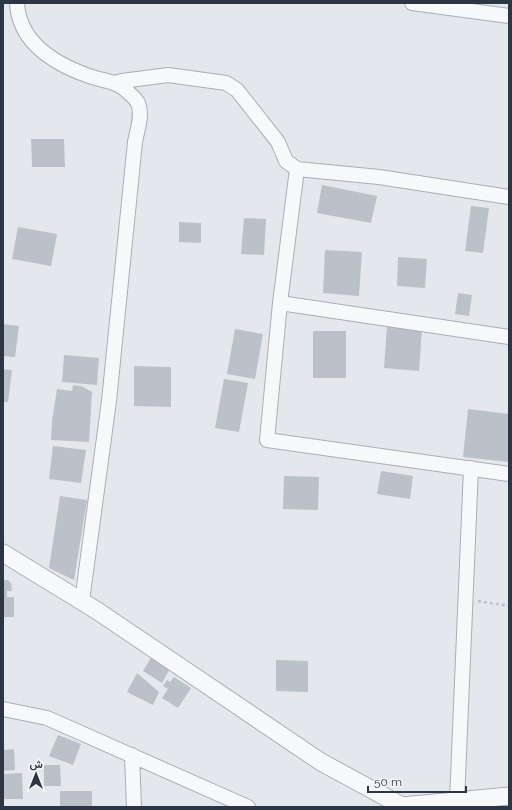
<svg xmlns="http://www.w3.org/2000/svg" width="512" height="810" viewBox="0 0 512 810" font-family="Raleway,Vazirmatn,sans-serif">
<rect width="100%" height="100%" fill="#e4e7ec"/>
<path fill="#bbc1c9" d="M31 139H64L65 167H32Z
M322 185 377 196 371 223 317 213Z
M471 206 489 208 483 253 465 251Z
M244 218 266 219 264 255 241 254Z
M179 222 201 223V243L179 242Z
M18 227 57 234 51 266 12 259Z
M325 250 362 252 359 296 323 293Z
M398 257 427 259 425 288 397 286Z
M458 293 472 295 469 316 455 314Z
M3 324 19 326 15 357 3 356Z
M387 326 422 329 419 371 384 368Z
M235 329 263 334 255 379 227 374Z
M313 331H346V378H313Z
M64 355 99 358 97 385 62 382Z
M134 366 171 367V407L134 406Z
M3 369 12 370 8 402H3Z
M224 379 248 383 239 432 215 428Z
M73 385 81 386 92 392 89 442 51 440 52 421 57 389 72 391Z
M468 409 509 414V462L463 457Z
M53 446 86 450 81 483 49 479Z
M381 471 413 476 410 499 377 494Z
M284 476 319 477 318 510 283 509Z
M60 496 87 500 74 580 49 568Z
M3 580H8L11 583 12 591H7V597H14V617H3Z
M153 654 172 665 162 683 143 671Z
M276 660 308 661V692L276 691Z
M137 673 159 692 153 705 127 692Z
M174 677 191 688 178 708 162 698 168 689 163 686 167 680 170 682Z
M58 735 81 744 73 765 49 756Z
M14 749 15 770 3 771V750Z
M44 765H60L61 786H44Z
M22 773 23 799H3V774Z
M60 791H92V807H60Z"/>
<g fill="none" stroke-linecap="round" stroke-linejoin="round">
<g stroke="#a9aeb6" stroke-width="16">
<path id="minor" d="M17 3C19 43 55 64 89 76 106 82 117 80 130 94 133 96 136 100 138 103 143 115 137 131 135 142L109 401 82 601
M412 3 509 16
M115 83 122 81 168 75 226 83 237 90 278 142 286 161 297 169 379 177 509 197
M280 303 297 169
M509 337 280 303 267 440 509 474
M3 709 47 718 248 807
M132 755 134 807
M457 801 471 468"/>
</g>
<g stroke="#a9aeb6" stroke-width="19">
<path id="tertiary" d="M3 553 96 610 321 762 402 806 509 796"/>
</g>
<path stroke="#bec2c7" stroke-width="2.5" stroke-dasharray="3 3" stroke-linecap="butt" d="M478 601 509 606"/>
<use href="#minor" stroke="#f7f8fa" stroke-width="14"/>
<use href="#tertiary" stroke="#f7f8fa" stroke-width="17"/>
</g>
<rect width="512" height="810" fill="none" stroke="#2c3644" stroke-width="8"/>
<g transform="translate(36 774)" stroke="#f4f6f9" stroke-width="3" paint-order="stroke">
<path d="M0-3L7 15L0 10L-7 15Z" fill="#2c3644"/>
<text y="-6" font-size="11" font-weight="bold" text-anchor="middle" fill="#2c3644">ش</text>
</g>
<path d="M368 786v6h98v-6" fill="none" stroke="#2c3644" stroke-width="2"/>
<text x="374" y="786" font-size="12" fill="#2c3644" stroke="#f4f6f9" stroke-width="3" paint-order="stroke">50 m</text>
</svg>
